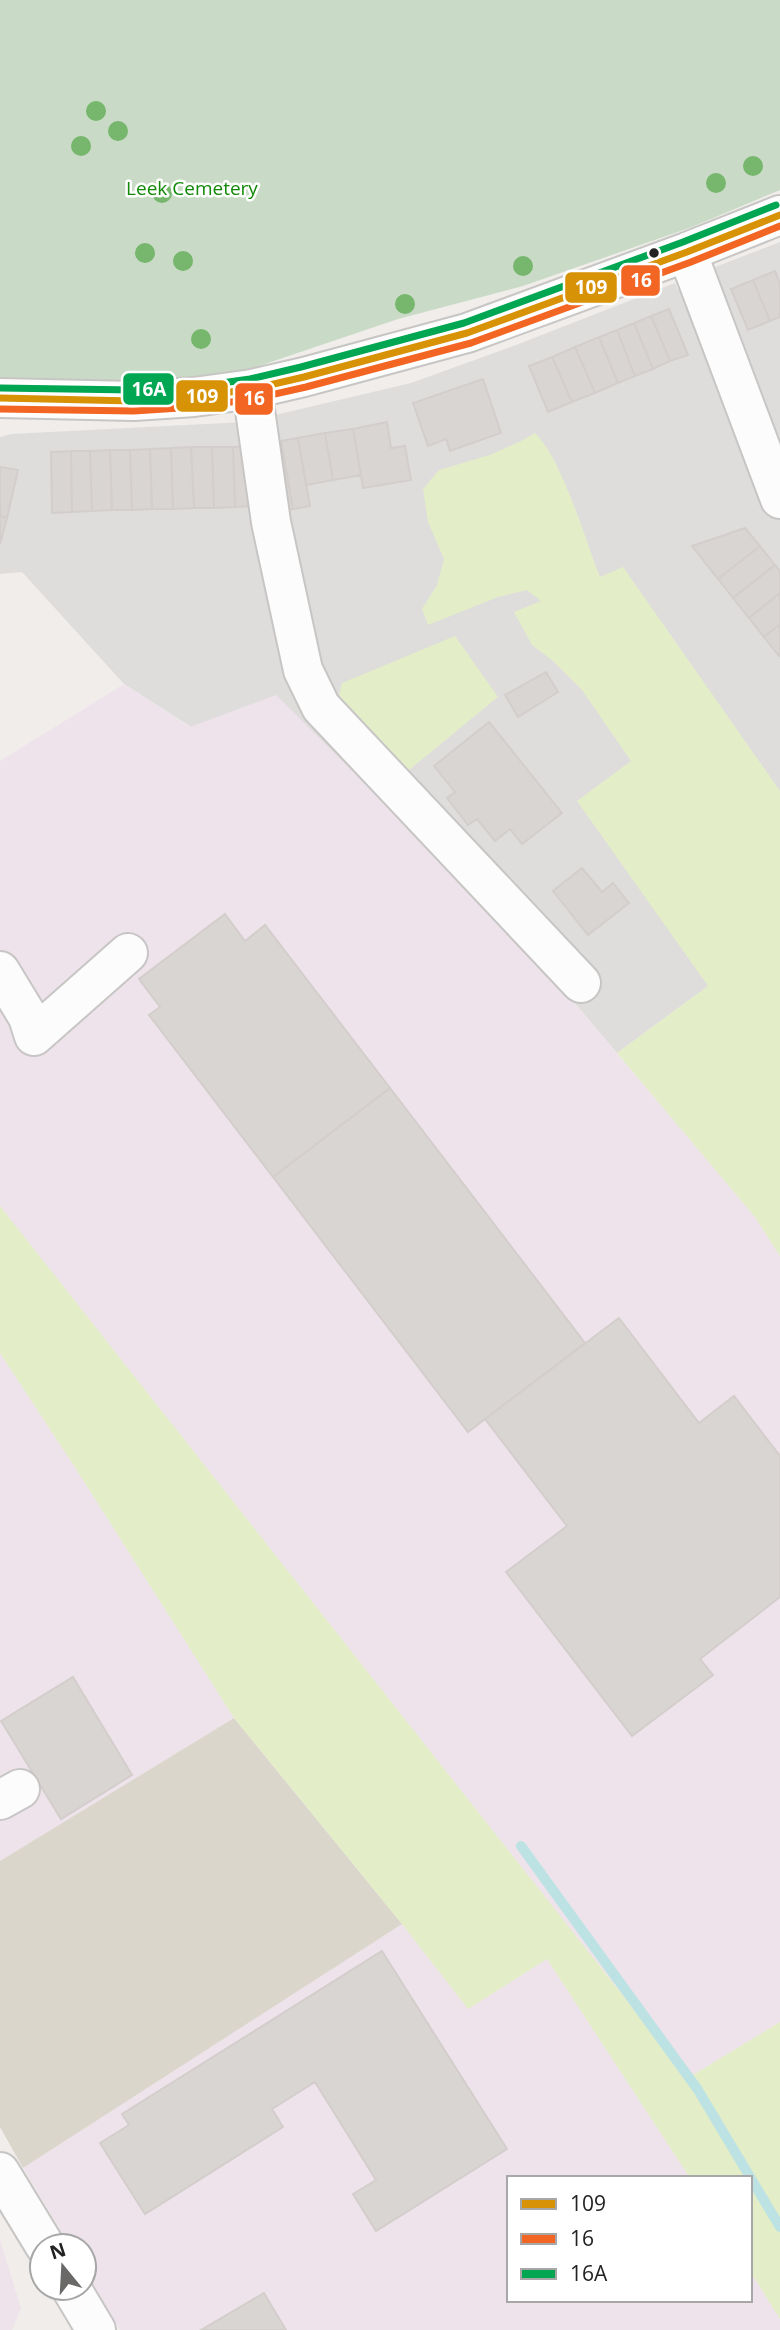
<svg xmlns="http://www.w3.org/2000/svg" width="780" height="2330" viewBox="0 0 780 2330" font-family="'Open Sans',sans-serif">
<rect width="100%" height="100%" fill="#f0edea"/>
<path fill="#dfdddc" d="M780 242V985L753 953 617 1053 517 935 124 684 22 572 0 574V437L11 434 245 422 411 383 516 345 675 283 678 290 718 275 715 267Z"/>
<path fill="#eee3eb" d="M124 684 190 727 276 695 517 935 755 1217 780 1256V2022L688 2078 0 1206V761Z
M0 1353 76 1469 234 1718 0 1861Z
M402 1924 468 2009 547 1959 690 2178H509V2300H750V2271L780 2319V2330H120L84 2269V2246H70L23 2168Z
M0 2240 21 2308 12 2330H0Z"/>
<path fill="#dad6cc" d="M234 1718 402 1924 23 2168 0 2127V1861Z"/>
<path fill="#e3edc8" d="M535 433C563 461 584 537 600 577L623 567 780 791V1256L755 1217 617 1053 708 986 577 801 631 761 582 690 553 661 532 645 514 612 541 601 527 590 498 597 428 625 422 609 437 585 444 559 428 522 423 489 439 470 490 455 521 441Z
M455 636 498 697 404 774 337 704 342 683Z
M0 1206 688 2078 780 2022V2319L750 2271V2178H690L547 1959 468 2009 402 1924 234 1718 76 1469 0 1353Z"/>
<path fill="#c9dbc6" d="M0 0H780V190L692 227 523 286 398 319 247 370 205 378 83 383 0 378Z"/>
<g fill="none" stroke-linecap="round" stroke-linejoin="round">
<path stroke="#bde2e4" stroke-width="10" d="M521 1846 698 2090 780 2227"/>
</g>
<path fill="#d9d5d3" stroke="#d3cecc" stroke-width="2" d="M775 271 780 283V317L770 321 753 280Z
M753 280 770 321 748 330 731 289Z
M669 309 688 355 670 361 651 316Z
M651 316 670 361 653 369 634 323Z
M634 323 653 369 635 376 617 330Z
M617 330 635 376 618 383 599 337Z
M599 337 618 383 595 393 575 347Z
M575 347 595 393 572 402 552 357Z
M552 357 572 402 548 412 529 366Z
M483 379 501 433 450 451 446 439 428 446 413 403Z
M387 422 391 448 405 446 411 480 363 488 353 429Z
M353 429 361 475 333 480 325 433Z
M325 433 333 480 306 485 298 438Z
M298 438 310 506 293 509 281 441Z
M281 441 293 509 276 512 263 444Z
M254 446 255 506 235 507 233 447Z
M191 447H212L214 508H194Z
M191 447 194 508 173 509 171 448Z
M212 447H233L235 507 214 508Z
M171 448 173 509H152L150 449Z
M150 449 152 509 132 510 130 450Z
M110 450H130L132 510H112Z
M110 450 112 510 92 511 90 451Z
M71 451 72 512 52 513 51 452Z
M71 451H90L92 511 72 512Z
M0 467 18 470 7 518 0 516Z
M0 516 7 518 0 544Z
M745 528 760 546 718 579 692 546Z
M760 546 775 565 733 598 718 579Z
M775 565 780 571V593L749 618 733 598Z
M780 593V624L764 637 749 618Z
M780 624V656H779L764 637Z
M546 672 558 692 518 717 505 695Z
M489 722 562 813 522 844 510 829 495 841 477 819 468 825 447 798 455 792 434 766Z
M582 868 602 892 613 883 629 903 588 935 553 891Z
M225 914 245 941 265 925 390 1088 273 1177 149 1015 160 1007 139 979Z
M390 1088 585 1343 468 1432 273 1177Z
M619 1318 699 1423 734 1396 780 1456V1597L700 1659 713 1675 632 1736 506 1572 567 1526 485 1419Z
M73 1677 132 1775 61 1819 1 1721Z
M382 1951 507 2149 376 2231 353 2194 376 2180 315 2082 272 2109 283 2127 145 2214 100 2143 129 2125 122 2114Z
M264 2293 286 2330H201Z"/>
<g fill="none" stroke-linecap="round" stroke-linejoin="round">
<g stroke="#c7c6c5" stroke-width="42">
<path id="minor" d="M687 252 780 499
M252 389 271 522 303 670 321 707 581 983
M0 398 134 401 194 397 252 389 304 377 467 333 687 252 780 215
M0 971 28 1017 34 1036
M34 1036 128 953
M0 1800 20 1789
M0 2172 45 2246
M71 2288 96 2330"/>
</g>
<use href="#minor" stroke="#fdfcfc" stroke-width="38"/>
<g stroke="#fff" stroke-width="12">
<path id="bus-1" d="M0 398 134 401 194 397 252 389 304 377 467 333 687 252 780 215"/>
</g>
<g stroke="#fff" stroke-width="12">
<path id="bus-2" d="M0 409 134 411 195 407 253 399 306 387 471 343 691 262 780 226"/>
</g>
<g stroke="#fff" stroke-width="12">
<path id="bus-3" d="M0 388 134 390 193 387 250 379 301 367 464 323 683 242 776 205"/>
</g>
<use href="#bus-1" stroke="#d79205" stroke-width="7"/>
<use href="#bus-2" stroke="#f26522" stroke-width="7"/>
<use href="#bus-3" stroke="#00a651" stroke-width="7"/>
</g>
<g fill="#76b66d">
<circle cx="96" cy="111" r="10"/>
<circle cx="118" cy="131" r="10"/>
<circle cx="81" cy="146" r="10"/>
<circle cx="753" cy="166" r="10"/>
<circle cx="716" cy="183" r="10"/>
<circle cx="162" cy="193" r="10"/>
<circle cx="145" cy="253" r="10"/>
<circle cx="183" cy="261" r="10"/>
<circle cx="523" cy="266" r="10"/>
<circle cx="405" cy="304" r="10"/>
<circle cx="201" cy="339" r="10"/>
</g>
<circle fill="#222" stroke="#fff" stroke-width="2.5" cx="654" cy="253" r="6"/>
<g text-anchor="middle" dominant-baseline="central" stroke-width="5" stroke-linejoin="round" paint-order="stroke">
<g font-size="19" fill="#128907" stroke="#fff">
<text x="192" y="188">Leek Cemetery</text>
</g>
</g>
<g stroke="#fff" stroke-width="2.5">
<rect x="620" y="264" width="41" height="33" rx="7" fill="#f26522"/>
<rect x="564" y="271" width="54" height="33" rx="7" fill="#d79205"/>
<rect x="122" y="372" width="53" height="34" rx="7" fill="#00a651"/>
<rect x="175" y="379" width="54" height="34" rx="7" fill="#d79205"/>
<rect x="234" y="382" width="40" height="34" rx="7" fill="#f26522"/>
</g>
<g font-size="19" text-anchor="middle" font-weight="bold" fill="#fff">
<text x="641" y="287">16</text>
<text x="591" y="294">109</text>
<text x="149" y="396">16A</text>
<text x="202" y="403">109</text>
<text x="254" y="405">16</text>
</g>
<rect x="507" y="2176" width="245" height="126" fill="#ffffff" stroke="#a7a7a7" stroke-width="2"/>
<rect x="521" y="2199" width="35" height="10" fill="#d79205" stroke="#a7a7a7" stroke-width="2"/>
<text x="570" y="2211" font-size="21" fill="#222222">109</text>
<rect x="521" y="2234" width="35" height="10" fill="#f26522" stroke="#a7a7a7" stroke-width="2"/>
<text x="570" y="2246" font-size="21" fill="#222222">16</text>
<rect x="521" y="2269" width="35" height="10" fill="#00a651" stroke="#a7a7a7" stroke-width="2"/>
<text x="570" y="2281" font-size="21" fill="#222222">16A</text>
<g transform="translate(63 2267) rotate(342)"><circle r="33" fill="#ffffff" stroke="#a7a7a7" stroke-width="2"/>
<path d="M0-5L12 26L0 18L-12 26Z" fill="#6a6968"/>
<text y="-10" font-size="19" font-weight="bold" text-anchor="middle" fill="#222222">N</text>
</g>
</svg>
